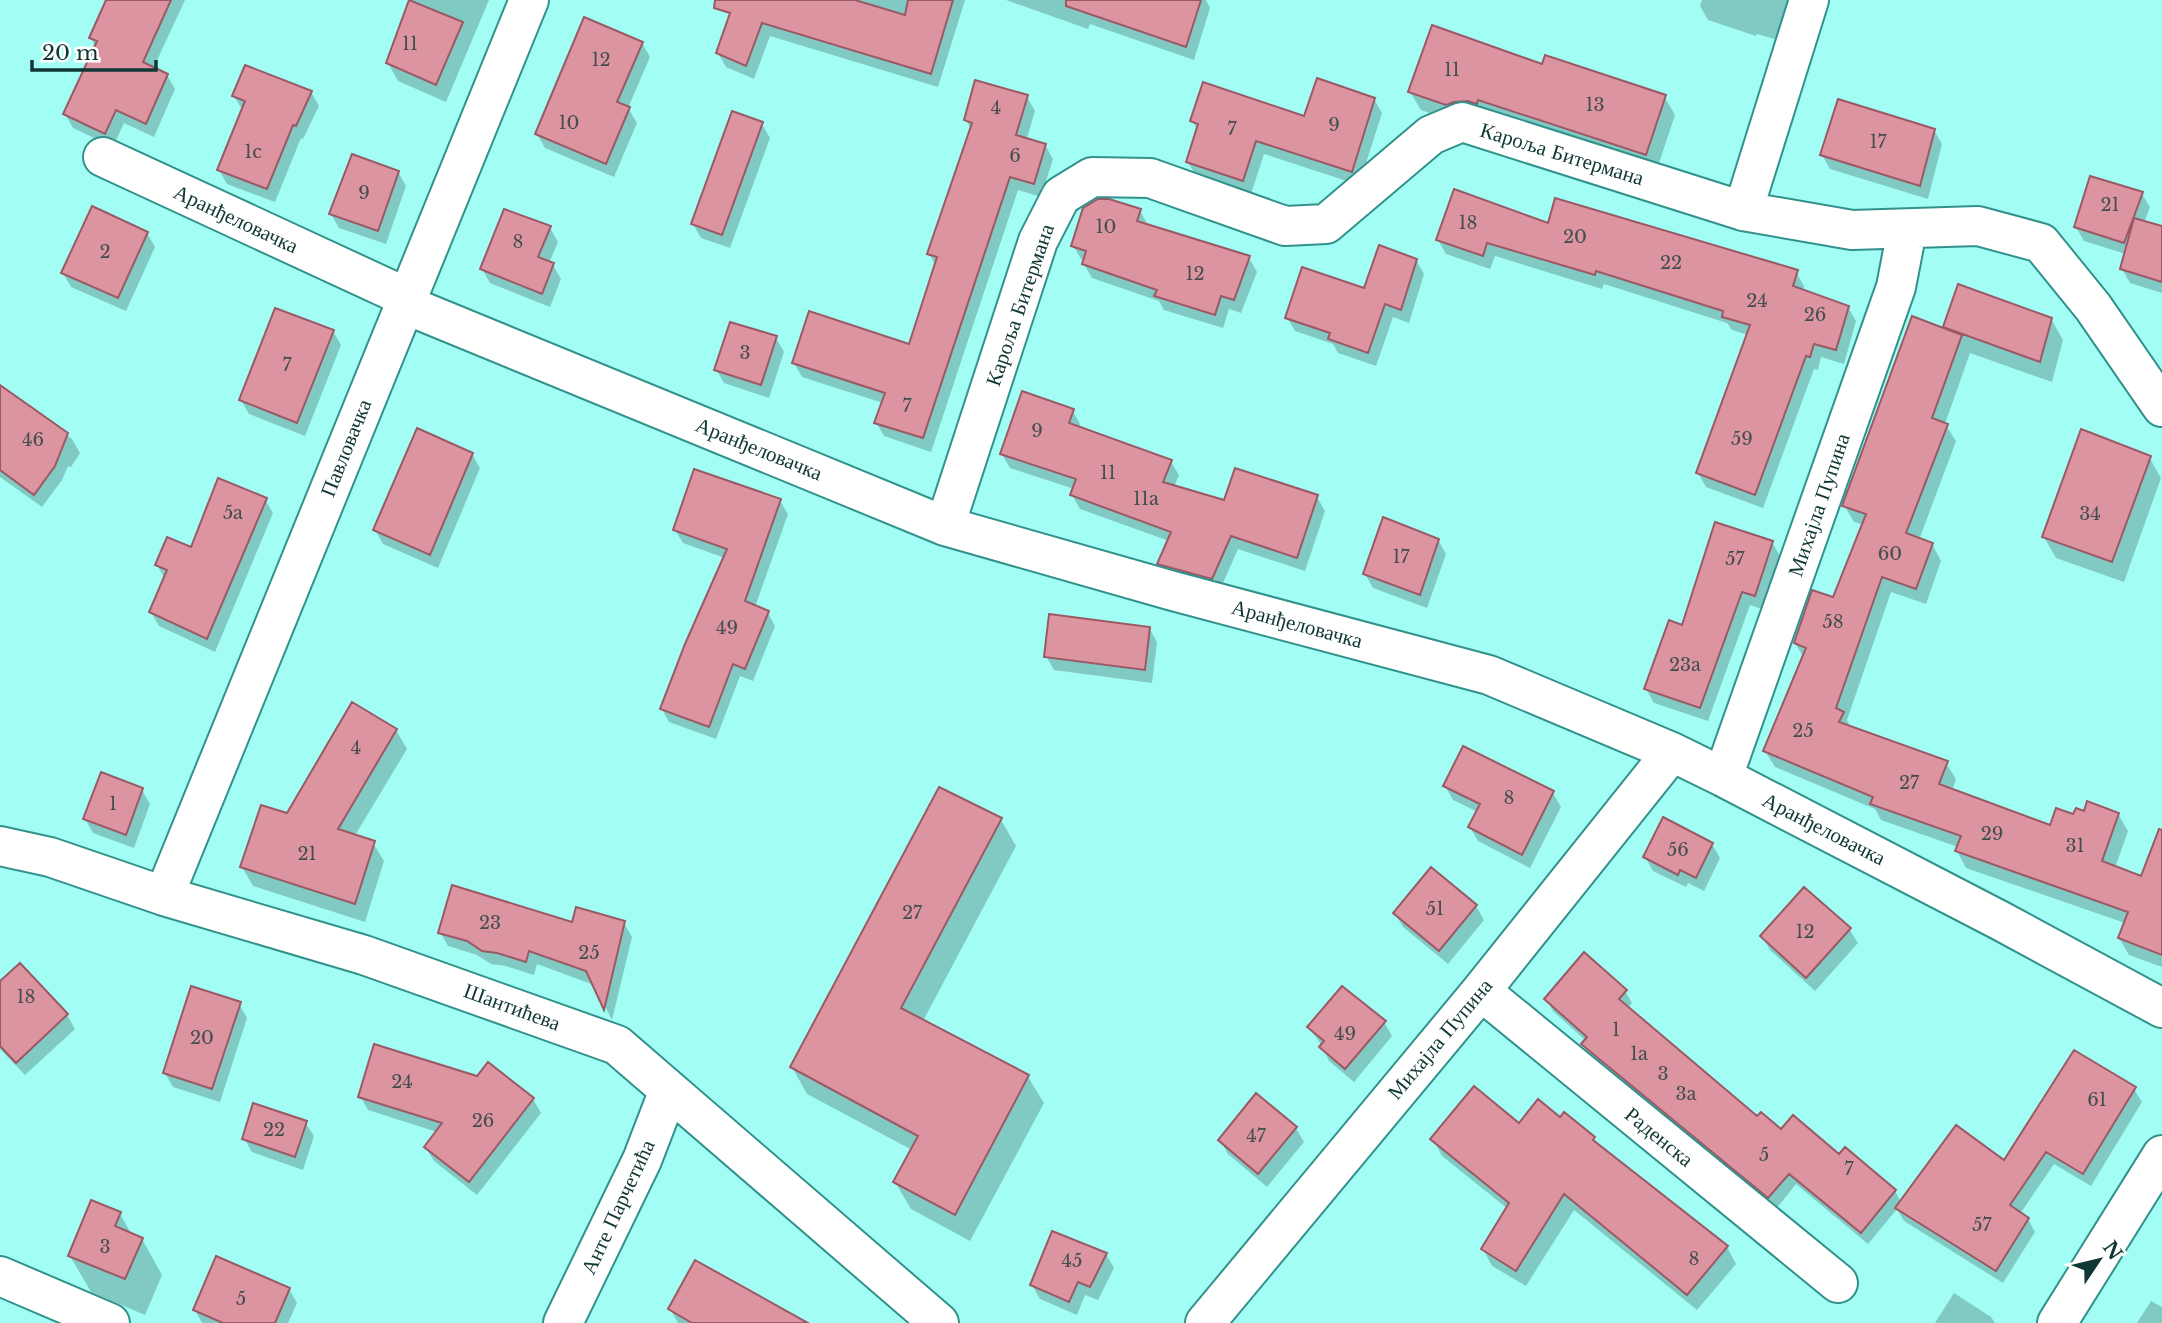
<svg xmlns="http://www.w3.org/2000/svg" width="2162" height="1323" viewBox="0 0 2162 1323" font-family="'Libre Baskerville',serif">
<rect width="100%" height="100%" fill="#a2fdf5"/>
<path fill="#0003" d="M108 0H185L153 69 167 75 175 89 154 137 124 123 113 147 73 128 65 114 96 47 91 38Z
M411 0H489L446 102 398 81 388 63Z
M736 0H965L938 87 770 36 754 79 726 67 718 53Z
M1006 0H1206L1210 8 1194 60 1090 24 1088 29Z
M1702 0H1800L1785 42 1757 34 1756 36 1708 20 1700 6Z
M642 43 650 57 628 108 637 123 614 177 545 148 537 134Z
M1543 66 1664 96 1675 115 1656 172 1457 123 1421 110 1410 92Z
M311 92 319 106 303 139 301 138 275 202 227 184 219 170 243 111 234 96Z
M1027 97 1035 111 1027 138 1045 145 1053 159 1041 197 1018 190 931 452 884 436 876 422 883 403 802 377 794 363 910 346 936 266 929 253 971 129 966 120Z
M1374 99 1382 113 1359 185 1264 154 1251 194 1196 176 1188 162 1198 130 1192 121 1306 118Z
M762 124 770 138 730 248 701 238 693 224Z
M1934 130 1942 144 1928 199 1830 169 1822 155Z
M398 172 406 186 386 244 339 228 331 214Z
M2142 194 2150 207 2144 223 2162 228V293L2130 283 2122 269 2126 254 2084 241 2076 227Z
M1140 211 1148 225 1249 258 1257 272 1241 313 1229 309 1223 328 1164 310 1159 301 1092 278 1084 264 1085 261 1081 259 1073 245Z
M1549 226 1796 272 1804 286 1803 292 1848 307 1856 321 1844 364 1821 357 1818 370 1814 369 1763 508 1706 487 1698 473 1748 335 1732 330 1727 323 1604 284 1602 289 1495 256 1490 269 1446 254 1438 240Z
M550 228 558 242 549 263 553 265 561 279 550 307 490 283 482 269Z
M147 233 155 247 126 311 71 287 63 273Z
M1416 260 1424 274 1409 323 1393 317 1376 366 1338 353 1333 344 1295 331 1287 317 1365 291Z
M2051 319 2063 340 2052 382 1970 353 1945 424 1956 441 1919 540 1932 544 1941 561 1926 604 1891 592 1847 720 1851 728 1946 763 1956 779 1952 791 2051 828 2085 813 2118 814 2128 831 2115 868 2162 885V967L2129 955 2119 938 2125 923 1966 868 1957 851 1958 847 1881 820 1875 809 1775 767 1765 751 1804 658 1795 643 1834 600 1864 525 1854 522 1844 505 1947 332 1945 327Z
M333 331 341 345 305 436 249 414 241 400Z
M776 338 784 352 769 398 724 383 716 369Z
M0 387 72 439 80 453 71 467 68 466 62 480 42 507 0 477Z
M1072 410 1080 424 1079 429 1171 462 1179 475 1174 487 1225 502 1317 497 1325 511 1305 571 1238 549 1219 592 1167 578 1159 564 1169 541 1080 509 1072 495 1074 489 1010 468 1002 454Z
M472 454 480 468 438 568 383 544 375 530Z
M2149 457 2161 478 2124 582 2056 558 2044 537Z
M265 499 273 513 215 652 159 626 151 612 165 579 157 565 192 549Z
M780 501 788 514 755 607 768 613 775 626 753 681 740 676 716 739 669 722 662 709 725 558 683 543 675 530Z
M1438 540 1446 554 1427 608 1373 588 1365 574Z
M1772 542 1780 556 1762 609 1750 605 1708 721 1654 703 1646 689 1683 627Z
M1149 628 1157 642 1152 683 1054 670 1046 656Z
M396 730 407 749 354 837 373 843 384 861 365 922 253 886 242 867 287 815Z
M1445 786 1553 793 1561 807 1530 868 1478 841 1470 827 1478 812 1453 800Z
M142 790 150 804 134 848 93 833 85 819Z
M1001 820 1016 846 923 1021 1028 1077 1044 1103 970 1241 911 1209 895 1182 912 1150 807 1094 792 1067Z
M1712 844 1720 858 1704 891 1688 883 1686 887 1653 871 1645 857Z
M1431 870 1476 906 1484 920 1448 964 1403 927 1395 913Z
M624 923 632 937 612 1020 594 985 537 964 534 975 506 966 491 964 477 955 448 946 440 932Z
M1849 929 1858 943 1815 991 1770 950 1762 936Z
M0 983 67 1015 75 1029 25 1075 0 1049Z
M1625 991 1632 1003 1627 1009 1757 1119 1839 1157 1895 1191 1901 1202 2005 1163 2134 1089 2142 1102 2091 1186 2054 1164 2020 1214 2028 1219 2035 1232 2003 1283 1904 1221 1897 1209 1868 1244 1796 1184 1776 1209 1590 1056 1584 1044 1586 1041 1553 1011 1546 999Z
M239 1004 247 1018 220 1102 173 1087 165 1073Z
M1384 1022 1392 1036 1354 1082 1329 1061 1322 1046 1309 1027Z
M360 1096 533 1099 541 1113 477 1195 434 1161 426 1148 437 1132 368 1110Z
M1560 1120 1593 1139 1598 1146 1727 1247 1736 1264 1697 1310 1574 1210 1526 1286 1492 1266 1483 1249 1508 1209 1442 1156 1433 1139Z
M305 1122 314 1136 303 1170 252 1152 244 1138Z
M1296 1128 1304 1142 1267 1187 1228 1154 1220 1140Z
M120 1214 132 1235 142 1239 162 1275 145 1315 91 1292 70 1256Z
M1106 1254 1114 1268 1098 1300 1085 1295 1077 1315 1040 1299 1032 1285Z
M289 1289 297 1303 288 1323H202L195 1310Z
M1954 1293 1991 1317 1995 1323H1935Z
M2151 1301 2162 1307V1323H2137Z
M670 1309 804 1323H678Z"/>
<path fill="#dc94a0" stroke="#9b5965" stroke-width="2" d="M106 0H171L143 62 168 74 146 124 116 110 105 134 63 114 97 41 89 38Z
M409 0 463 22 436 85 386 63Z
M715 0H855L905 15 908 0H953L931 74 762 23 746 66 716 53 730 13 714 8Z
M1066 0H1201L1186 47 1066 6Z
M584 17 643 42 617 102 630 107 606 164 535 134Z
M1432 25 1542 64 1545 55 1666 95 1646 155 1478 100 1477 104 1468 101 1454 102 1446 105 1408 92Z
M245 65 312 91 296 126 293 125 267 189 217 170 245 101 232 96Z
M1317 78 1375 98 1352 172 1256 141 1243 181 1186 162 1198 124 1190 121 1203 82 1304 116Z
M975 80 1028 95 1016 135 1046 144 1034 184 1010 177 923 438 874 423 885 393 792 363 809 311 909 344 937 257 927 254 972 123 964 120Z
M1838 99 1935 129 1920 186 1820 155Z
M732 111 763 122 722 235 691 224Z
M352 154 399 171 378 231 329 214Z
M2090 176 2143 192 2124 243 2074 227Z
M1454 189 1548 223 1555 198 1798 270 1793 286 1849 306 1836 350 1814 344 1810 357 1806 356 1755 495 1696 473 1750 325 1722 317 1723 311 1596 271 1595 275 1487 243 1483 256 1436 240Z
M1098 199H1109L1141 209 1137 221 1250 256 1234 300 1221 296 1215 315 1154 296 1157 290 1082 264 1086 251 1071 246 1083 208Z
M92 206 148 232 118 298 61 273Z
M504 209 551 226 538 257 554 263 542 294 480 269Z
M2134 218 2162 226V282L2120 269Z
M1379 245 1417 259 1401 310 1385 304 1368 353 1328 339 1330 333 1285 318 1302 267 1364 288Z
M1958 284 2052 318 2040 362 1943 327Z
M275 308 334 330 297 423 239 400Z
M1912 316 1962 335 1932 418 1948 424 1906 533 1933 543 1916 589 1882 577 1836 708 1844 712 1839 722 1948 761 1939 784 2050 825 2056 808 2073 814 2076 808 2084 811 2087 801 2119 813 2102 861 2141 876 2159 829 2162 830V955L2118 938 2128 912 1955 851 1961 836 1870 804 1873 797 1763 751 1806 648 1794 643 1812 590 1833 597 1866 514 1842 506Z
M730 322 777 336 761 385 714 370Z
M0 385 68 433 55 466 34 495 0 470Z
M1022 391 1074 409 1069 423 1172 460 1163 482 1224 500 1235 468 1318 495 1297 558 1231 536 1212 579 1157 564 1171 532 1070 495 1076 479 1000 454Z
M417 428 473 453 430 555 373 530Z
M2081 429 2151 456 2112 562 2042 537Z
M694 469 781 499 745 601 769 611 745 669 733 664 709 727 660 709 685 644 727 549 673 530Z
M218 478 267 498 207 639 149 612 167 570 155 565 167 537 191 547Z
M1383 517 1439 539 1420 595 1363 574Z
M1715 522 1773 541 1755 596 1742 592 1700 708 1644 689 1669 620 1682 625Z
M1049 614 1150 627 1145 670 1044 657Z
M352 702 397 729 338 829 375 841 355 904 240 867 261 805 287 813Z
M1463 746 1554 791 1522 855 1468 827 1480 804 1443 786Z
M101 772 143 788 126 835 83 819Z
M939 787 1002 818 901 1008 1029 1075 955 1215 893 1182 918 1136 790 1067Z
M1663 817 1713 843 1696 878 1680 870 1678 875 1643 857Z
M1431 867 1477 905 1439 951 1393 913Z
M452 885 572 922 576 907 625 921 604 1010 586 971 529 951 526 962 497 953 482 951 467 941 438 933Z
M1804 887 1851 928 1806 978 1760 936Z
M1584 952 1627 990 1619 999 1757 1116 1761 1112 1781 1129 1793 1115 1839 1154 1845 1147 1896 1190 1861 1233 1789 1174 1768 1198 1581 1044 1587 1037 1544 999Z
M20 963 68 1014 16 1063 0 1046V981Z
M191 986 241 1002 212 1089 163 1073Z
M1342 986 1386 1021 1345 1069 1319 1047 1324 1041 1307 1027Z
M374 1044 477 1076 488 1062 534 1098 469 1182 424 1147 442 1123 358 1097Z
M2074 1050 2136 1087 2083 1174 2046 1152 2010 1205 2029 1218 1996 1271 1895 1208 1956 1125 2004 1160Z
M1474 1086 1519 1123 1538 1099 1560 1117 1564 1112 1595 1137 1593 1140 1728 1246 1687 1295 1564 1194 1516 1271 1481 1249 1509 1203 1430 1139Z
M1256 1093 1297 1127 1258 1174 1218 1140Z
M253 1103 307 1121 295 1157 242 1139Z
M91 1200 121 1212 115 1226 143 1238 125 1279 68 1256Z
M1052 1231 1107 1253 1090 1287 1078 1282 1069 1302 1030 1285Z
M216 1256 290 1288 275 1323H223L193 1310Z
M695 1260 808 1323H692L668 1309Z"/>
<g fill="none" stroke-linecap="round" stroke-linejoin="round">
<g stroke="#32928b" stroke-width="42">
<path id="minor" d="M103 157 408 298
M1743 211 1809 0
M404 304 945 526 1173 591 1489 675 1672 752 1723 777 1999 920 2162 1008
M945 526 1038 241 1061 196 1092 177 1150 178 1285 226 1326 224 1431 135 1462 122 1743 211 1852 230 1978 226 2041 243 2093 307 2162 407
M1723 777 1896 287 1907 230
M0 846 50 857 164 896 364 955 617 1045 939 1323
M164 896 529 0
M1481 991 1838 1283
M0 1276 110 1323
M563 1323 642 1160 669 1090
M1205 1323 1481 991 1672 752
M2057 1323 2162 1155"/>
</g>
<use href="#minor" stroke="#fff" stroke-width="38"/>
</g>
<g text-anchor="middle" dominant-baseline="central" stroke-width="7" stroke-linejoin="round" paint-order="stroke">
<g font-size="18" fill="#424e4f">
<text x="410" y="44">11</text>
<text x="601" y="60">12</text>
<text x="1452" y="70">11</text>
<text x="1595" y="105">13</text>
<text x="996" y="108">4</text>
<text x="569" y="123">10</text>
<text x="1334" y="125">9</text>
<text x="1232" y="129">7</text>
<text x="1878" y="142">17</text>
<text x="253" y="152">1c</text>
<text x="1015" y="156">6</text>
<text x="364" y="193">9</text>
<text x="2110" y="205">21</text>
<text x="1468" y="223">18</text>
<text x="1106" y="227">10</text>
<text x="1575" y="237">20</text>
<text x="518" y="242">8</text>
<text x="105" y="252">2</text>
<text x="1671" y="263">22</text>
<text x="1195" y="274">12</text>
<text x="1757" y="301">24</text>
<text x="1815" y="315">26</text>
<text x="745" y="353">3</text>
<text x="287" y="365">7</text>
<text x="907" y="406">7</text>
<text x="1037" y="431">9</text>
<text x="1742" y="439">59</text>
<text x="33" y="440">46</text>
<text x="1108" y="473">11</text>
<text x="1146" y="499">11a</text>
<text x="233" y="513">5a</text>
<text x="2090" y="514">34</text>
<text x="1890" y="554">60</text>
<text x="1401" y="557">17</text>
<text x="1735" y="559">57</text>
<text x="1833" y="622">58</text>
<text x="727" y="628">49</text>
<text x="1685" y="665">23a</text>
<text x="1803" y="731">25</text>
<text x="356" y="748">4</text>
<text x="1909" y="783">27</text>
<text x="1509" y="798">8</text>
<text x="113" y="804">1</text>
<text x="1992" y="834">29</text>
<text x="2075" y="846">31</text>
<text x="1678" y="850">56</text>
<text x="307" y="854">21</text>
<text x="1435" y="909">51</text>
<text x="912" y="913">27</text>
<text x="490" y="923">23</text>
<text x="1805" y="932">12</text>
<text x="589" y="953">25</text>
<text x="26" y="997">18</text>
<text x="1616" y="1030">1</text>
<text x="1345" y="1034">49</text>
<text x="202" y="1038">20</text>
<text x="1639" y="1054">1a</text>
<text x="1663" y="1074">3</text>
<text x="402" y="1082">24</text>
<text x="1686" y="1094">3a</text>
<text x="2097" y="1100">61</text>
<text x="483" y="1121">26</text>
<text x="274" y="1130">22</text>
<text x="1256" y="1136">47</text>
<text x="1764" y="1155">5</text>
<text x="1849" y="1169">7</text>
<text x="1982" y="1225">57</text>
<text x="105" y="1247">3</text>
<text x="1694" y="1259">8</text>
<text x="1072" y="1261">45</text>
<text x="241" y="1299">5</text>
</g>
<g font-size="21" fill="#0f3734" stroke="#fff">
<text transform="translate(1562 154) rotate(17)">Кароља Битермана</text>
<text transform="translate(236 219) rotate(25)">Аранђеловачка</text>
<text transform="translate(1020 305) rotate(-71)">Кароља Битермана</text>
<text transform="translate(346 448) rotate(-68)">Павловачка</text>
<text transform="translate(759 449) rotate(22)">Аранђеловачка</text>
<text transform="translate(1819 505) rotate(-71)">Михајла Пупина</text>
<text transform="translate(1297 624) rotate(15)">Аранђеловачка</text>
<text transform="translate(1824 829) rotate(27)">Аранђеловачка</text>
<text transform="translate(512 1007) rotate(20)">Шантићева</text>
<text transform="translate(1440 1039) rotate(-50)">Михајла Пупина</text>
<text transform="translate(1659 1137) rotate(39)">Раденска</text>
<text transform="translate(618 1207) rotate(-65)">Анте Парчетића</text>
</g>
</g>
<g transform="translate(2099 1260) rotate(55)" stroke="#ffffff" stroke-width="5" paint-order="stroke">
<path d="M0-5L12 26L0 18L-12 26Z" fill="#0f3734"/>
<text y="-10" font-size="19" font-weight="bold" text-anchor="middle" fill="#0f3734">N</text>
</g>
<path d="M32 60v10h124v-10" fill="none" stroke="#0f3734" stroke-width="3.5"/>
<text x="42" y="60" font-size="21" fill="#0f3734" stroke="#ffffff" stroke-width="5" paint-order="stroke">20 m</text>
</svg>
